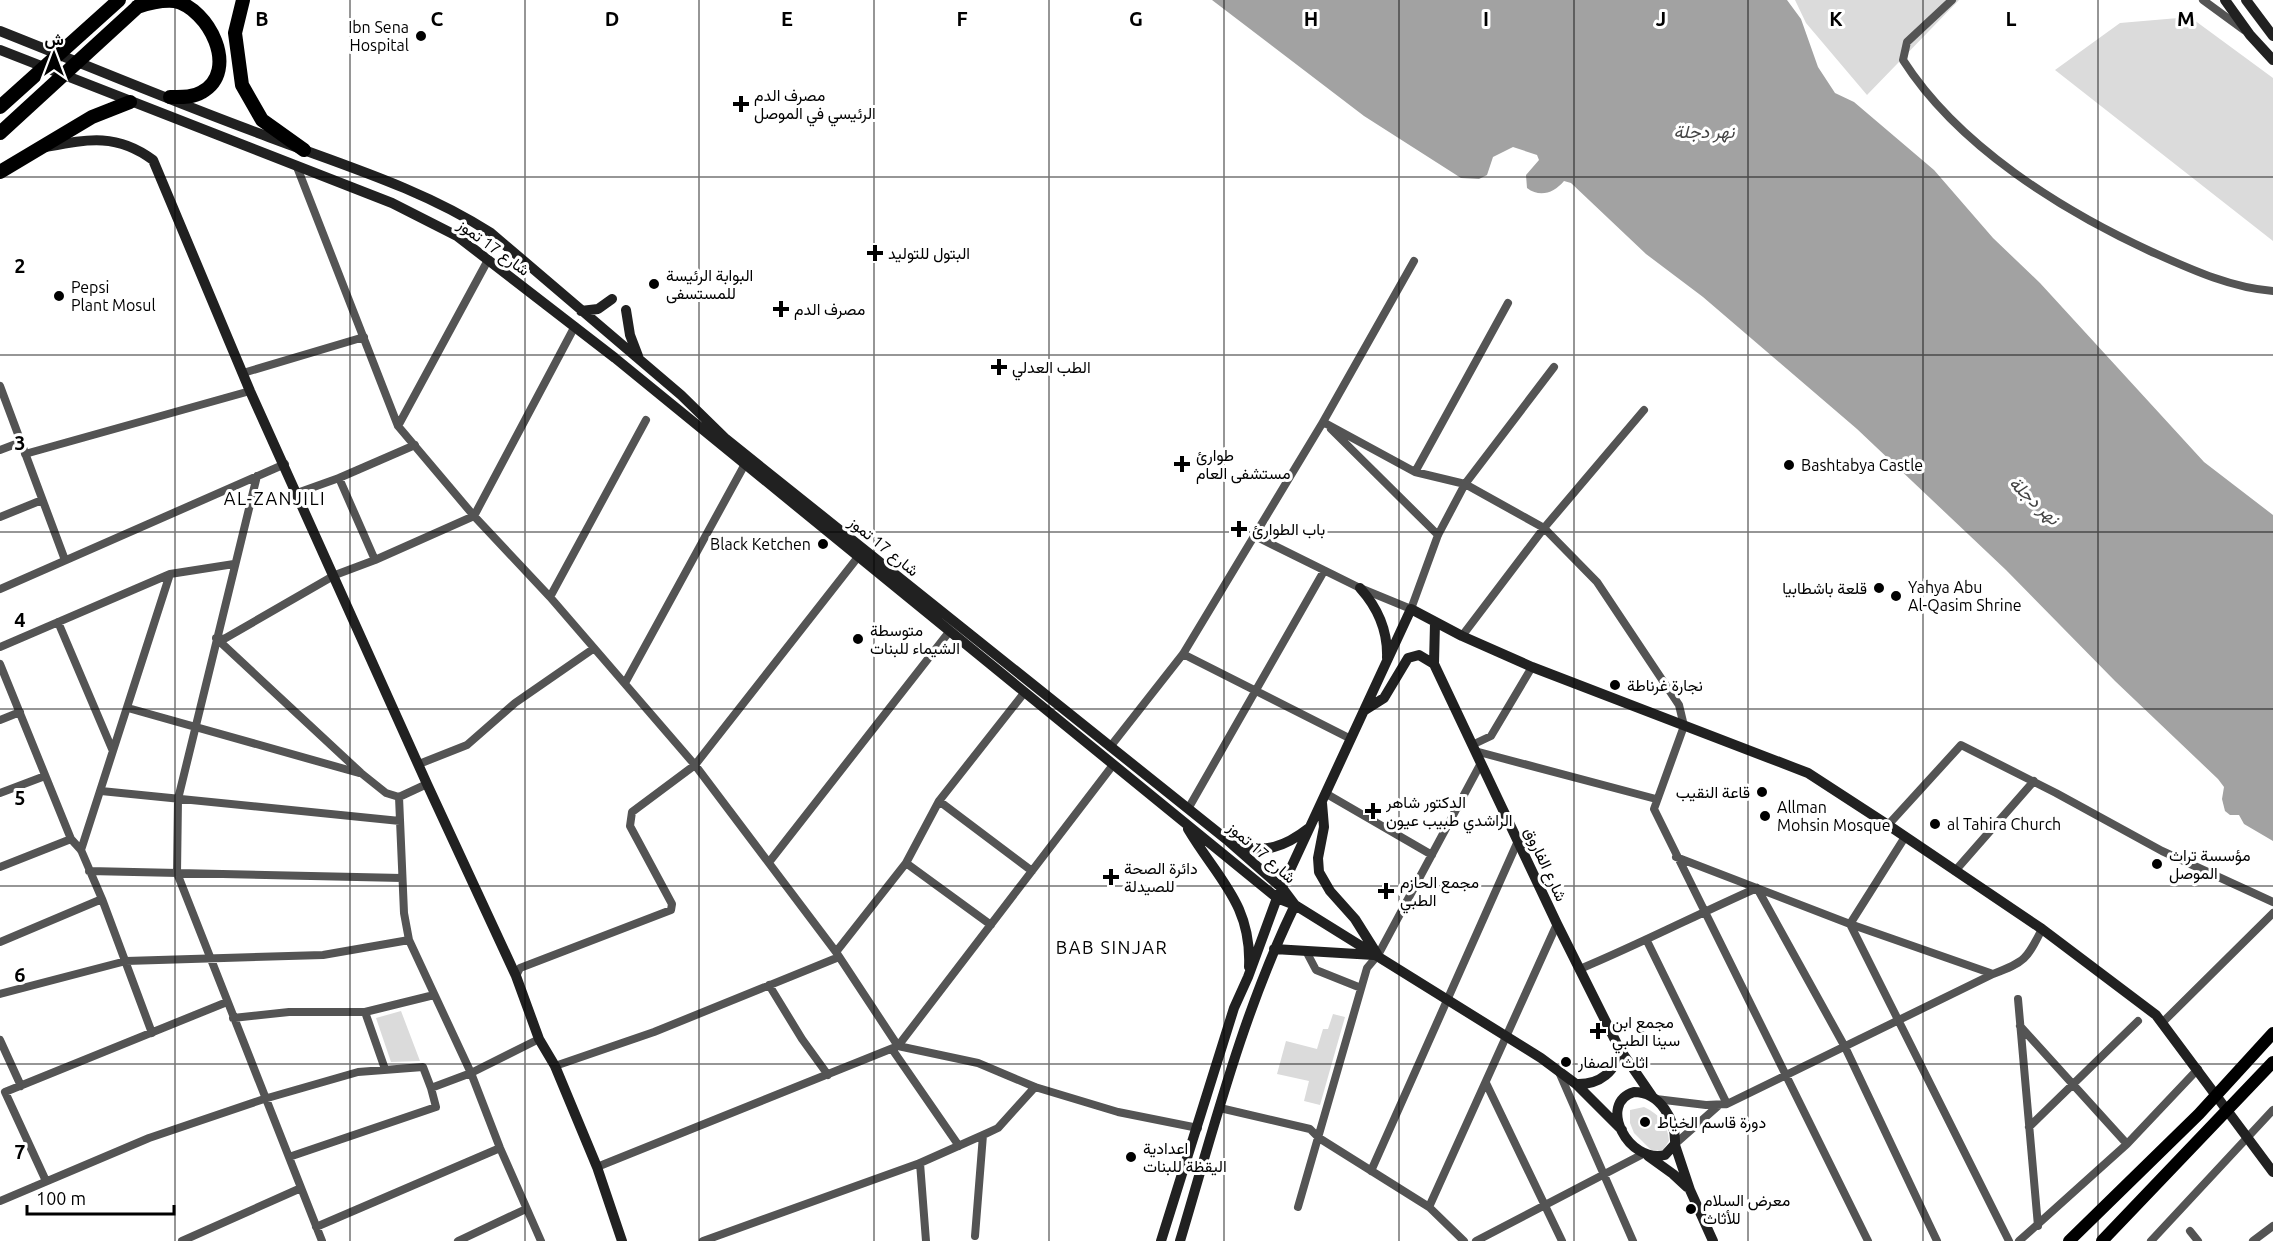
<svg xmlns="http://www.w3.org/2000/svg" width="2273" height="1241" viewBox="0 0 2273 1241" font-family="Ubuntu,Vazirmatn,sans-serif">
<rect width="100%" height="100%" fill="#fff"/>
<path fill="#dbdbdb" d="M1795 0H1959L1867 95 1806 23Z
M2190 17 2273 78V241L2055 70 2120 23Z
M401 1011 420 1061 391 1062 376 1018Z
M1333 1014 1345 1017 1320 1105 1304 1101 1309 1081 1277 1074 1286 1041 1317 1049 1323 1029H1328Z
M1644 1107C1659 1114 1668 1124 1669 1141L1663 1150 1652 1151 1634 1133 1630 1123V1110Z"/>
<path fill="#a2a2a2" d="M1212 0H1787L1801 19 1818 67 1835 93 1854 102 1934 170 1993 238 2040 283 2204 462 2273 515V841L2244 824 2239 815H2230L2225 811 2222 799 2224 787 2218 779 2115 681 2006 570 1857 429 1703 297 1646 254 1571 183 1564 181C1554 193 1540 198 1527 188L1526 175 1539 160 1537 155 1513 147 1493 157 1487 175 1479 179 1461 178 1364 116Z"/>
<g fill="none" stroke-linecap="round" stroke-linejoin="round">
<path stroke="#545454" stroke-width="8" d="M1952 0 1907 42 1903 60C1958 146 2061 210 2152 252 2190 269 2231 288 2273 291
M2203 0 2244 30
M297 167 398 426 474 516 550 597 695 765 836 952 898 1046 978 1063 1035 1087 1118 1112 1198 1128
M243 373 364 337
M0 386 65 560
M1323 422 1415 472 1465 484 1544 528 1597 582 1679 705 1684 726 1654 809 1868 1241
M398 426 488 260
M1331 429 1438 535
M0 450 21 442
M25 454 250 391
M1415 472 1508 303
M257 476 178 799 177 873 322 1241
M339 478 375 560
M297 493 339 478 415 445
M0 517 42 500
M1255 536 1360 588 1411 609 1438 535 1465 484 1554 367
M0 589 285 464
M550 597 646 420
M58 622 112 749
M1462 636 1544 528 1644 410
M216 638 224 639 335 575 375 560 474 516 575 326
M217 639 361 773 386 793 399 797
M0 647 170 574 234 564
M1183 654 1351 739
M0 664 71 839 81 850 102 899 152 1033
M625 683 745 464
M128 708 359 773
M0 720 20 712
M1472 745 1491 736 1532 667
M1110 747 1183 654 1323 422 1414 261
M1475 751 1656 799
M419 764 467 745 515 703 593 649
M427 784 399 797 404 913 409 940 471 1073 500 1148 541 1241
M101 791 400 821
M0 793 45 776
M1325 793 1432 855
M939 801 1032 871
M1188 809 1324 571
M1888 825 1961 745 2056 793 2162 851 2273 902
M1905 837 1850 924 2009 1241
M81 850 170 574
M1676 857 1850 924 1993 974
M770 861 949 632
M906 863 991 925
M0 867 71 839
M89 871 402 878
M1955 871 2034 781
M1757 888 1845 1047 1937 1241
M1647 941 1727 1104
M0 942 102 899
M1306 951 1316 970 1361 988
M836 952 906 863 939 801 1024 693
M1580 969C1640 944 1698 914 1757 888
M516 976 520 968 671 910 672 904 630 826 632 812 695 765 858 557
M769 985 802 1039 828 1075
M0 994 126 961 323 955 409 940
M2018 999 2038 1226
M365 1012 385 1069
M233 1018 289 1012H365L434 995
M2163 1022 2273 913
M2020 1026 2127 1144
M0 1040 21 1086
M892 1049 959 1146
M555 1066 654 1032 839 957
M1559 1072 1633 1241
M1486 1083 1562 1241
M1656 1099 1706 1105 1727 1104 1993 974C2025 962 2027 959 2042 929
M1220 1108 1310 1129 1319 1138 1429 1207 1464 1241
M2029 1127 2138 1021
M1675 1144 1718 1106
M289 1157 436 1107 431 1088
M920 1163 926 1241
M597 1167 898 1046 1113 765
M1371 1171 1518 841
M46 1181 5 1092 227 1002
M0 1201 149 1138 264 1099 358 1072 423 1067 431 1088 471 1073 539 1039
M1298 1207 1367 968 1378 955 1481 763
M1429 1207 1557 924
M316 1227 500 1148
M2190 1231 2198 1241
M975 1236 983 1135
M182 1241 301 1188
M458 1241 526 1209
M703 1241 920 1163 983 1135 998 1128 1035 1087
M1476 1241 1643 1154
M2019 1241 2127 1144 2198 1069
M2151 1241 2273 1110
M2253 1241 2273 1226"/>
<path stroke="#212121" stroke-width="10" d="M2225 0 2250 35 2273 60
M2246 0 2273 36
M0 31C86 65 171 101 258 133 336 163 420 187 491 233L681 395 726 439 1226 839 1283 889 1295 905
M0 50 392 203 457 236 615 358 1277 898 1295 905 1541 1058 1576 1084 1622 1130
M46 147C88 139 117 133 153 160L250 391 427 784 516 976 539 1039 555 1066 597 1167 622 1241
M626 310 630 335 638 356
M581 311 598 309 612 299
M1360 588C1378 608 1388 631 1387 658
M1434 664 1435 623
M1365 710 1384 698 1408 658 1419 655 1434 664 1557 924 1619 1048 1652 1096
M1322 803 1324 827 1318 858 1319 872 1330 891 1355 919 1377 954
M1188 829C1217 878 1252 904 1249 967
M1235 844C1264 855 1286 846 1309 828
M1274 949 1374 955
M1576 1084C1599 1085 1617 1072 1619 1048
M1634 1092C1660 1092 1676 1120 1675 1144L1665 1155C1628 1164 1597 1103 1634 1092Z
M1675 1145 1690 1190 1713 1241
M1648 1156 1673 1174 1687 1187
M1161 1241 1234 1008 1248 977 1277 898 1411 609 1462 636 1532 667 1808 773 1888 825 2042 929 2156 1015 2273 1172
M1180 1241C1214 1127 1243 1012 1295 905"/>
<path stroke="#000" stroke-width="12" d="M2069 1241 2199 1114 2273 1033
M2102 1241 2273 1062"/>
<path stroke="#000" stroke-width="14" d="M243 0 235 33 242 85 262 120 304 150
M137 7C149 3 162 0 174 1 209 8 240 71 202 92 192 98 180 97 170 97
M0 107 119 0
M0 133 145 0
M0 172 92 117 130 102"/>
</g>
<path fill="none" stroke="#000" stroke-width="1.5" stroke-opacity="0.55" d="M175 0V1241M350 0V1241M525 0V1241M699 0V1241M874 0V1241M1049 0V1241M1224 0V1241M1399 0V1241M1574 0V1241M1748 0V1241M1923 0V1241M2098 0V1241M0 177H2273M0 355H2273M0 532H2273M0 709H2273M0 886H2273M0 1064H2273"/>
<g fill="#000" stroke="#fff" stroke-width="2">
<circle cx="421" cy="36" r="6"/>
<path d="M738 95h6v6h6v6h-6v6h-6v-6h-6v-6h6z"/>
<path d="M872 244h6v6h6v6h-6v6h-6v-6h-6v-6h6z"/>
<circle cx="654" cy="284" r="6"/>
<circle cx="59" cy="296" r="6"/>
<path d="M778 300h6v6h6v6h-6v6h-6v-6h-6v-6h6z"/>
<path d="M996 358h6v6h6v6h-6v6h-6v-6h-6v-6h6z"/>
<path d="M1179 455h6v6h6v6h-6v6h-6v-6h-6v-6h6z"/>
<circle cx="1789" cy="465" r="6"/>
<path d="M1236 520h6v6h6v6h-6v6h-6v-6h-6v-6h6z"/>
<circle cx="823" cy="544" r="6"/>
<circle cx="1879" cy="588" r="6"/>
<circle cx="1896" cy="596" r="6"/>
<circle cx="858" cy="639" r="6"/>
<circle cx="1615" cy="685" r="6"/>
<circle cx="1762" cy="792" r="6"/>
<path d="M1370 802h6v6h6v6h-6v6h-6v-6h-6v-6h6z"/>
<circle cx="1765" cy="816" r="6"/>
<circle cx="1935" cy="824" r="6"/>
<circle cx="2157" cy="864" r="6"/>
<path d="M1108 868h6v6h6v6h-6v6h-6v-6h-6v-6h6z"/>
<path d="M1383 882h6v6h6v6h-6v6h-6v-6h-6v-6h6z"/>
<path d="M1595 1022h6v6h6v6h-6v6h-6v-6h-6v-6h6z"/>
<circle cx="1566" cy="1062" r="6"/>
<circle cx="1645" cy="1122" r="6"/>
<circle cx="1131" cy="1157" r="6"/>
<circle cx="1691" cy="1209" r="6"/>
</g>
<g text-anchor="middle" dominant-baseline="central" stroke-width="6" stroke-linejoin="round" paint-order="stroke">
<g font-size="16" fill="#000" stroke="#fff" text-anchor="start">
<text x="409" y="27" text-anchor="end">Ibn Sena<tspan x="409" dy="18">Hospital</tspan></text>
<text x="754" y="95">مصرف الدم<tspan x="754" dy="18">الرئيسي في الموصل</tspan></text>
<text x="888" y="253">البتول للتوليد</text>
<text x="666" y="275">البوابة الرئيسة<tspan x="666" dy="18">للمستسفى</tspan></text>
<text x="71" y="287">Pepsi<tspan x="71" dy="18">Plant Mosul</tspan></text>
<text x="794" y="309">مصرف الدم</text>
<text x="1012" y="367">الطب العدلي</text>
<text x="1196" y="455">طوارئ<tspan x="1196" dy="18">مستشفى العام</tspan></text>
<text x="1801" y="465">Bashtabya Castle</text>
<text x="1252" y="529">باب الطوارئ</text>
<text x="811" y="544" text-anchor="end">Black Ketchen</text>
<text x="1908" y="587">Yahya Abu<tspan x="1908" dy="18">Al-Qasim Shrine</tspan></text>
<text x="1867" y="588" text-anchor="end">قلعة باشطابيا</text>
<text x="870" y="630">متوسطة<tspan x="870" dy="18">الشيماء للبنات</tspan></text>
<text x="1627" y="685">نجارة غرناطة</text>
<text x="1750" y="792" text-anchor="end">قاعة النقيب</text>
<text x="1386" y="802">الدكتور شاهر<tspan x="1386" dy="18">الراشدي طبيب عيون</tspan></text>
<text x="1777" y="807">Allman<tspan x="1777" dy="18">Mohsin Mosque</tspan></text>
<text x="1947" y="824">al Tahira Church</text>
<text x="2169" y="855">مؤسسة تراث<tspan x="2169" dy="18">الموصل</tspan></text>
<text x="1124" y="868">دائرة الصحة<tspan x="1124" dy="18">للصيدلة</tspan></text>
<text x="1400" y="882">مجمع الحازم<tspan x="1400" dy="18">الطبي</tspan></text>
<text x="1612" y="1022">مجمع ابن<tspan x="1612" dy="18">سينا الطبي</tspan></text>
<text x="1578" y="1062">اثاث الصفار</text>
<text x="1657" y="1122">دورة قاسم الخياط</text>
<text x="1143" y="1148">اعدادية<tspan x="1143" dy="18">اليقظة للبنات</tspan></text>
<text x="1703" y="1200">معرض السلام<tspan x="1703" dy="18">للأثاث</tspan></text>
</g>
<g font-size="16" fill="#000" stroke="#fff">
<text transform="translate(494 247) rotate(36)">شارع 17 تموز</text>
<text transform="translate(884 546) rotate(39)">شارع 17 تموز</text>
<text transform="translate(1262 852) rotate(41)">شارع 17 تموز</text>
<text transform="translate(1546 864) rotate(65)">شارع الفاروق</text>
</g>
<g font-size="18" font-style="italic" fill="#434343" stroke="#fff">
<text x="1704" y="131">نهر دجلة</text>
<text transform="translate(2035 500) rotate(43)">نهر دجلة</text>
</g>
<g font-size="18" letter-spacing="1.5" fill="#000" stroke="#fff">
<text x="275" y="498">AL-ZANJILI</text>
<text x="1112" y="947">BAB SINJAR</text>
</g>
</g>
<g font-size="20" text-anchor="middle" font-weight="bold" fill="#000" stroke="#fff" stroke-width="6" stroke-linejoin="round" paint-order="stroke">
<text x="262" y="26">B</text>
<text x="437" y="26">C</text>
<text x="612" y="26">D</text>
<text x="787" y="26">E</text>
<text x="962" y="26">F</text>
<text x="1136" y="26">G</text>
<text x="1311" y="26">H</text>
<text x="1486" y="26">I</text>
<text x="1661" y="26">J</text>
<text x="1836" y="26">K</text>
<text x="2011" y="26">L</text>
<text x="2186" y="26">M</text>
<text x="20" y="273">2</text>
<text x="20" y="450">3</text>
<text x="20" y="627">4</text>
<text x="20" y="805">5</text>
<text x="20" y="982">6</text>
<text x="20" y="1159">7</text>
</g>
<g transform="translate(54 54)" stroke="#ffffff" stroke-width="4.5" paint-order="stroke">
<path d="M0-4.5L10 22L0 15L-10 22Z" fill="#000000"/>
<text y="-9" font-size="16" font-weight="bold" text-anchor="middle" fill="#000000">ش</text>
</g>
<path d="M27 1205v9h147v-9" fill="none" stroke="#000000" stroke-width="3"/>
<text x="36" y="1205" font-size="18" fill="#000000" stroke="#ffffff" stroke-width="4.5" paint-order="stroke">100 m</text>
</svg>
